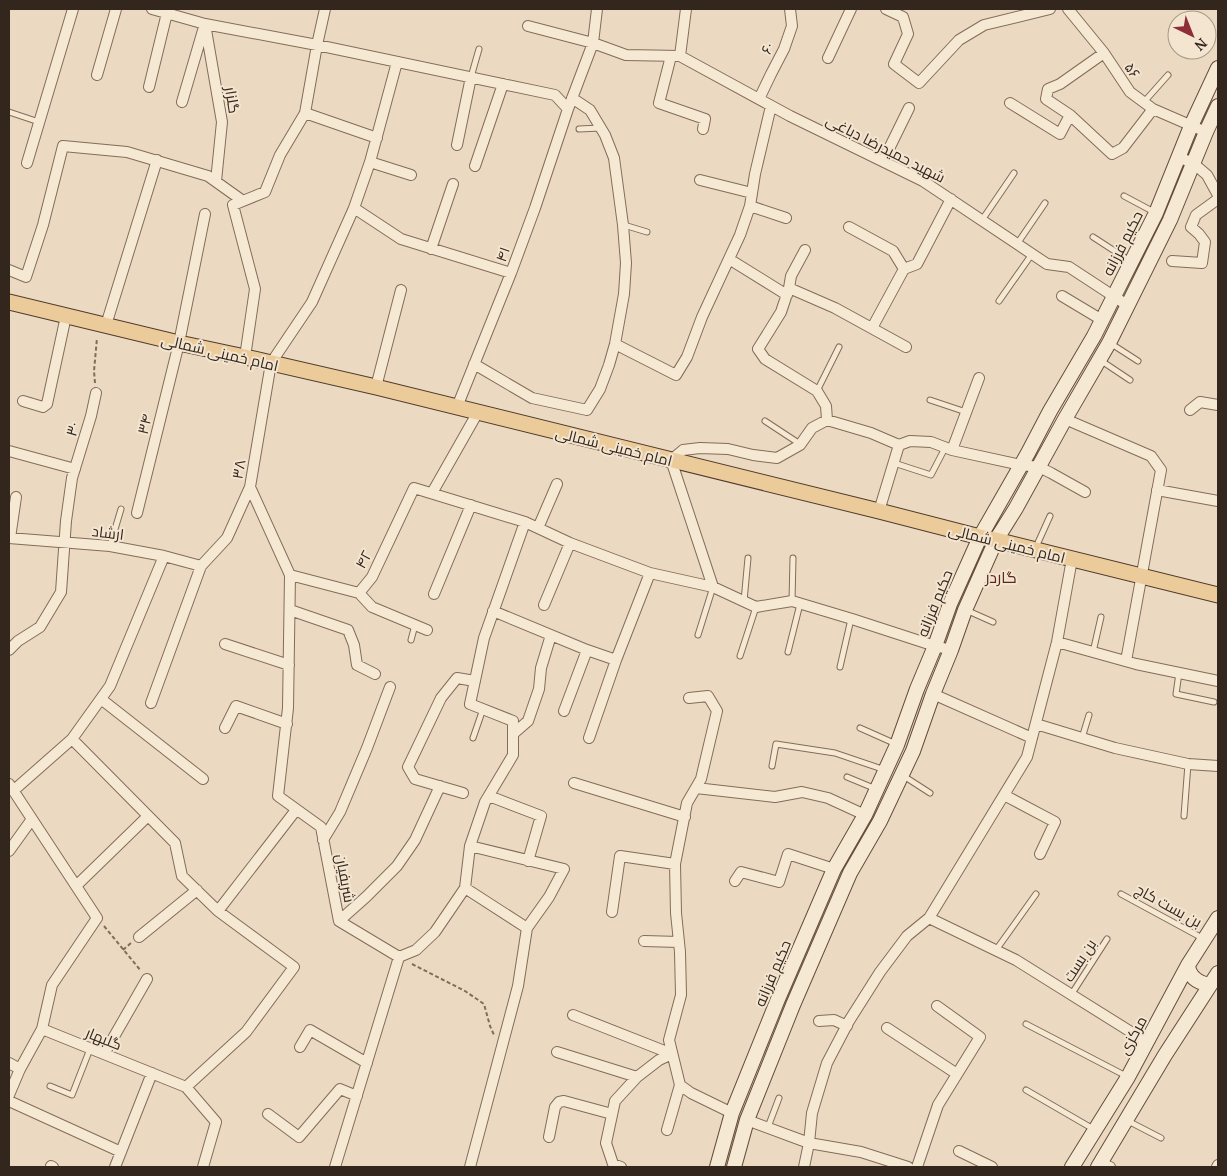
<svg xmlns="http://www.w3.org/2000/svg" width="1227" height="1176" viewBox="0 0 1227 1176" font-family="'PT Serif',Cairo,serif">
<rect width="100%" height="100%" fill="#ebdac1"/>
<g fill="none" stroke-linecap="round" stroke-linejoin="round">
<g stroke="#836c5a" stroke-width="7">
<path id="lane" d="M471 77 479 49
M1144 102 1168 75
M9 112 39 122
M579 129 600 128
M1124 196 1154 212
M982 220 1014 173
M624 225 647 232
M1093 237 1130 261
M1017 244 1045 203
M999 301 1032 254
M1110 343 1138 361
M1100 360 1130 380
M817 391 839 347
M930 400 966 412
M765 421 800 444
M894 463 931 475 945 448
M110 546 121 509
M1036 547 1050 516
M744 601 748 558
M792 601 793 558
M966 610 993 622
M698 635 713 587
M411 640 415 625
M788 652 800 604
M1093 652 1101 617
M740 656 756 607
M840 667 851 619
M1179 673 1176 694 1214 702
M860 728 896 744
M473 738 483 709
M1082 738 1089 715
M772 766 776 744 835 753 885 770
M902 775 930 793
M847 777 876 789
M1184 816 1188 764
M1121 894 1204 939
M996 950 1036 894
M1071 995 1107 939
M1026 1024 1128 1077
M50 1086 72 1095 90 1049
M1026 1090 1095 1130
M1128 1121 1161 1138
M768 1127 779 1098"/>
</g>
<g stroke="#836c5a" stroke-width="12">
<path id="street" d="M152 9 205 24 317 45 555 95 568 109
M597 9 593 43 626 55 680 56
M686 9 680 56 790 116 923 181 1047 264 1069 267 1127 305
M886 9 903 17 908 34 894 64 919 83 959 40 984 25 1050 9
M1068 9 1104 53 1130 92 1153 109 1206 132
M205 24 222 122 216 181
M1104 53 1060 84 1048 89 1046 99 1070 115 1112 154 1123 148 1153 109
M671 56 659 103 705 119 703 129
M828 58 851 9
M97 75 116 9
M149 87 167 13
M759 99 771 74 784 49 792 26 790 9
M182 102 204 27
M1010 103 1060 134 1070 115
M305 113 377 138
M457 145 471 77
M1178 157 1193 163 1207 175 1218 195
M883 161 909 108
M370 162 411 175
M27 163 73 9
M475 166 503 84
M700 180 752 193
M750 206 786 218
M354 208 370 162 397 62
M849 227 893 251 904 269
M431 249 453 184
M805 250 791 276 789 288 781 312 758 349 765 359 817 391 826 406 827 420
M729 259 787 295
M1172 261 1202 263 1205 242 1199 234 1191 227 1196 215 1218 199
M9 270 26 277 43 225 63 146 127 152 208 176 243 201
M789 288 835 308 906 347
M1062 296 1102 320
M106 325 157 160
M872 328 904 269 917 264 951 199
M615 344 676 375 687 357 702 317 740 235 750 206 755 174 771 106
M245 357 255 289 233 205 265 192 280 155 305 113 317 45 325 9
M474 364 532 398 587 410 600 389 609 365 615 344 624 294 626 263 623 225 614 158 605 135 590 110 572 98
M376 387 401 290
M23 401 43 407 47 404 66 316
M457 407 511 273 535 208 568 109 593 43 528 26
M1190 410 1200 402 1218 405
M1065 419 1151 456 1161 470 1126 661
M952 450 979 378
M9 451 75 469
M250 487 290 575 288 708 278 796 321 827 339 921 399 957 335 1167
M1157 490 1218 501
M432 493 478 412
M879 511 899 445
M137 513 179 343 205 214
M538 528 557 484
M9 538 110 546 164 556 201 566
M10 538 16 497
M164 556 110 686 72 739 175 843 182 876 218 911 294 967 246 1032 186 1087
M290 575 359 593 372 577 414 488 525 522 570 543 650 573 713 587 756 607 792 601 852 619 935 646 951 650
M713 587 671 460 683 450 700 448 728 449 753 455 777 458 800 445 812 428 827 420 871 433 899 445 910 441 931 442 952 450 1021 465 1039 467 1051 473 1085 492
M359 593 372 607 427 630
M434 594 471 505
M544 605 570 543
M290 610 348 630 354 645 357 665 375 674
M493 611 587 650 616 660
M1057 642 1136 664 1218 681
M225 644 289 665
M9 650 18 641 40 627 61 592 66 521 72 478 91 416 96 393
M933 694 1032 738
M689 698 708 696 717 711 701 779 687 803 675 864 676 913 680 952 681 995 669 1040 680 1085 691 1093 732 1113
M101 699 203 779
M151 703 201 566 227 538 250 487 271 363 312 302 354 208 401 239 511 273
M564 711 587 650
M1036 724 1115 748 1188 764 1218 766
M225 728 236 706 287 724
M513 734 528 721 539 689 541 668 551 635
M589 738 616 660 650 573
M574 783 685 817
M9 784 97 918 52 985 42 1029 186 1087 216 1122 203 1167
M696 788 775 797 802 792 828 798 865 815
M13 791 72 739
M463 793 415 779 408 767 441 698 457 678 475 681
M1004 795 1055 822 1040 854
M489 796 541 816 528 861
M323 840 340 812 367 748 390 687
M470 846 564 869 549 897 527 928
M9 851 32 819
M735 881 741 872 779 882 788 854 834 869
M76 886 148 816
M218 911 296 810
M612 912 620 856 675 864
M929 918 1016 960 1147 1042
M339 921 366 897 397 866 415 840 440 786
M139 937 197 890
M644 941 679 942
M399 957 416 950 435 932 465 888
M573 1015 672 1054
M819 1021 834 1020 847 1026
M887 1028 957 1074
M300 1047 310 1030 367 1063
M557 1052 637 1077
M104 1054 147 979
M9 1063 20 1069
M9 1095 20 1069 42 1029
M9 1101 121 1152
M268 1114 299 1137 340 1089 357 1096
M747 1120 809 1143 861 1152 908 1167
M667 1130 680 1085
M549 1137 555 1107 559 1102 564 1101 612 1114
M959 1151 992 1167
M1100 1163 1110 1167
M51 1166 53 1167
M115 1167 152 1073
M470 1167 518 986 527 928 465 888 470 846 485 802 513 755V721L470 704 484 638 525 522
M621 1167 613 1164 606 1143 615 1101 637 1077 659 1060 672 1054
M804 1167 809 1143 812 1113 827 1063 849 1021 880 972 907 936 929 918 1027 757 1057 642 1072 559
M917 1167 938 1105 980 1037 937 1006
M1217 1167 1218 1165"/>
</g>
<g stroke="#644d3d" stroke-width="16">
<path id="secondary" d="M1188 965C1189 978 1199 983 1210 985
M717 1167 732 1113 778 999 834 869 865 815 897 745 917 689 935 646 950 604 980 537 1028 453 1050 411 1094 336 1156 213 1191 126 1218 68
M734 1167 747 1120 793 1005 850 873 880 821 913 751 933 694 951 650 965 610 996 540 1016 508 1065 419 1109 343 1170 220 1206 132 1218 106
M1072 1167 1128 1077 1188 965 1218 918
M1098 1167 1165 1055 1218 973"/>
</g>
<g stroke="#513b2e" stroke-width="17">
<path id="primary" d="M9 302 179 343 245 357 376 387 879 511 980 537 996 540 1218 595"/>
</g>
<path stroke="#836c5a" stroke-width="2" stroke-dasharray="4 2.5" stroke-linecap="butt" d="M95 383 94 371 97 338
M104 926 141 971
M123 950 131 943
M412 964 465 991 484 1004 490 1026 494 1035"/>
<use href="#lane" stroke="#f6e9d3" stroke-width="5"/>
<use href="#street" stroke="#f6e9d3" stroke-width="10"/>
<use href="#secondary" stroke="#f6e9d3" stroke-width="14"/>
<use href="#primary" stroke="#eccb9a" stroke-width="15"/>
</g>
<g text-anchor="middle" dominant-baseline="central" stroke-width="4" stroke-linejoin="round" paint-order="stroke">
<g font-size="15" fill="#33261d" stroke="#f3e5d0">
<text transform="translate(767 48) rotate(-63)">۶۰</text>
<text transform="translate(1133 70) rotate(56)">۵۶</text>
<text transform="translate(233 100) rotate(81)">گلزار</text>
<text transform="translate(886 148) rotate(27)">شهید حمیدرضا دباغی</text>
<text transform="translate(1122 243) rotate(-63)">حکیم فرزانه</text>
<text transform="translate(502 254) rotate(-70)">۴۱</text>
<text transform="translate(220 352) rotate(13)">امام خمینی شمالی</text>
<text transform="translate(144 424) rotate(-76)">۳۴</text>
<text transform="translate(72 429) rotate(-74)">۳۰</text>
<text transform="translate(614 446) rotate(14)">امام خمینی شمالی</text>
<text transform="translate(238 469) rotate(-80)">۳۸</text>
<text transform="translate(108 532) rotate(7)">ارشاد</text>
<text transform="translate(1007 543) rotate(14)">امام خمینی شمالی</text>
<text transform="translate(363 559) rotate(-62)">۴۲</text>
<text transform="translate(934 603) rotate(-68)">حکیم فرزانه</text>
<text transform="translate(346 878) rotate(79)">شریفیان</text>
<text transform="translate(1169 905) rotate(29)">بن بست کاج</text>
<text transform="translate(1079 960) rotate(-57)">بن بست</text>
<text transform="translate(772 973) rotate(-67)">حکیم فرزانه</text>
<text transform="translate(1132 1035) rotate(-61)">مرکزی</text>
<text transform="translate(104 1038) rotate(22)">گلبهار</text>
</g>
<g font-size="16" fill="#5d271f" stroke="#f3e5d0">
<text x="1001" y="577">گاردر</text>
</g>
</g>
<rect width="1227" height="1176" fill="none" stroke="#33261d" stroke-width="20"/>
<g transform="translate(1192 35) rotate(137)"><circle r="24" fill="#f3e5d0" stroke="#a69988"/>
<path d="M0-4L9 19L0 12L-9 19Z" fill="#8e2e37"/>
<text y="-8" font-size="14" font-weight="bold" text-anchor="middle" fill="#33261d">N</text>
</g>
</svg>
